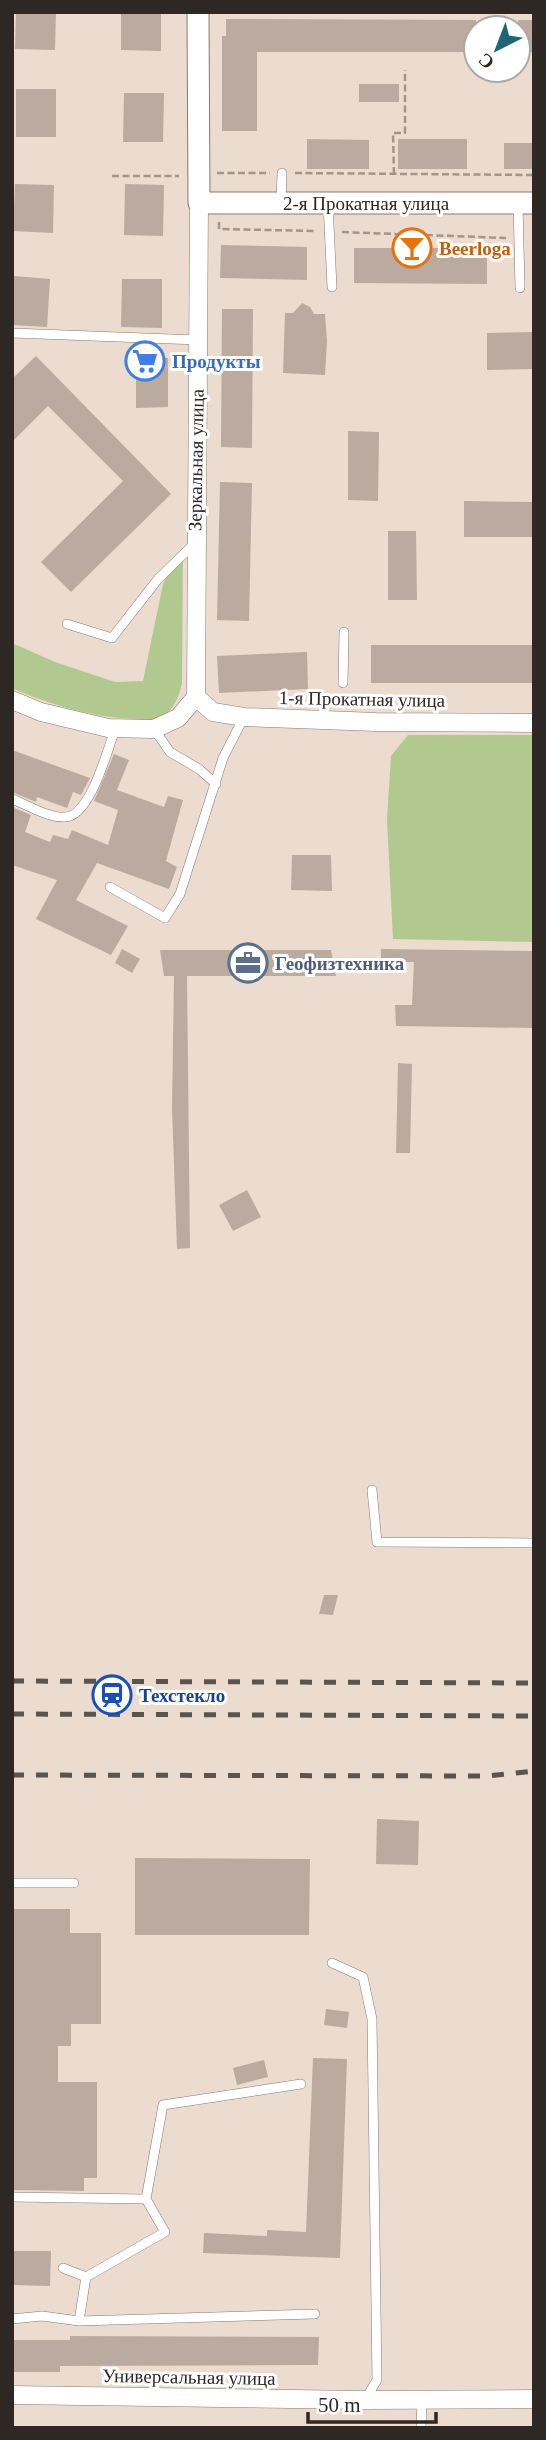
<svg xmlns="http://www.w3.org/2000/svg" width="546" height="2440" viewBox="0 0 546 2440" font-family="'Times New Roman',serif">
<rect width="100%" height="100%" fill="#ecdbcf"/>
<path fill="#b1c98f" d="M183 547 182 683C179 698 172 715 155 720 149 722 139 720 133 719 91 717 51 705 12 688V643L55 662 115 682 143 681 163 584Z
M408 735H534V942L393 939 387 819 391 756Z"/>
<path fill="#bbaa9f" d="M16 12H56L55 50 15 49Z
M121 12H161V51L121 50Z
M226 19 476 20V52H257V131H222V36H226Z
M518 20H534V52H518Z
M359 84H399V102H359Z
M16 89H56V137H16Z
M124 93H164L163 142H123Z
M307 139 369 140V169H307Z
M398 139H467V169H398Z
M504 143H534V169H504Z
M15 184 54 185 53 233 13 231Z
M125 184 164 185 163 236 124 235Z
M221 245 307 247V280L220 278Z
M354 248H487V284L354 283Z
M14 276 50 279 47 327 12 325Z
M122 279H162V328L121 327Z
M302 303 310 307 314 314H325L327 341 325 375 283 373 285 313H293Z
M222 309H253L252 448 221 447Z
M534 332V369L487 370V333Z
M36 356 171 494 71 592 41 562 123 481 48 406 12 442V379Z
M168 358V407L136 408V359Z
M348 431 379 432 378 501 348 500Z
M220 482 252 483 249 621 217 620Z
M464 501 534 502V537H464Z
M388 531H416L417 600H388Z
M371 645H534V683H371Z
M307 652 308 689 219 693 217 656Z
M12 750 90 778 81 795 73 792 67 808 37 797 36 802 12 792Z
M114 754 129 760 117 790 164 807 168 796 183 800 166 861 177 867 169 889 97 863 76 900 128 926 111 955 36 919 57 880 12 865V807L31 815 25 832 50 842 53 835 68 839 72 830 108 845 118 810 94 801Z
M292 855H331L332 891 291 890Z
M122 949 140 959 132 973 115 963Z
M381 949 534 951V1028L396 1026 395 1005H412L414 962H381Z
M160 950H331L336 976H187L190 1248 177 1249 172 1108 174 976H164Z
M398 1063 412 1064 410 1153H396Z
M247 1190 261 1217 233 1231 219 1205Z
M324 1595H338L333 1615 319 1614Z
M377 1819 419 1821 418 1865 376 1864Z
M135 1858 310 1859 309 1935H135Z
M12 1909H70V1933H101V2024H71V2046H58V2082H97V2178H84V2191L12 2190Z
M326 2009 349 2012 347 2028 324 2025Z
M313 2058 347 2059 340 2258 203 2253 204 2233 267 2236V2230L306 2232Z
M264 2060 268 2077 237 2085 233 2068Z
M12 2251H51L50 2286 12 2285Z
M70 2336 319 2337 318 2365 60 2366V2372H12V2340H70Z"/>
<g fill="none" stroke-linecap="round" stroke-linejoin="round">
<g stroke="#89796f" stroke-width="10">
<path id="service" d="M281 203 282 173
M328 203 332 287
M518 203 520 288
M12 333 198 340
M67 624 112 638 158 579 196 542
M343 683 344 632
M154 729 170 752 199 769 216 784
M12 799C28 805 48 818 65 817 90 817 108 749 115 729
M110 887 165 918 180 894 223 758 244 717
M372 1490 377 1542 534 1543
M12 1883H74
M332 1963 363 1977 372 2019 377 2380 365 2400
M12 2197 146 2199 163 2105 301 2084
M146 2199 165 2232 86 2277 79 2321 315 2314
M63 2268 86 2277
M12 2319 42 2316 79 2321
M421 2428 422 2400"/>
</g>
<g stroke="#89796f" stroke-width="19">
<path id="minor" d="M196 697 199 203
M196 697 213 712 244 717 376 722 534 723
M12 700 41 712 108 728 154 729 178 718 196 697
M12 2395 365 2400 534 2399"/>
</g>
<g stroke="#89796f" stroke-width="23">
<path id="tertiary" d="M198 12 199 203H534"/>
</g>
<path stroke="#a2958c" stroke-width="2.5" stroke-dasharray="7 3.5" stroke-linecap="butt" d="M217 173H270
M295 173 534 175
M394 174 393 133H405V70
M112 176H179
M219 222V229L317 231
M342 232 506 238"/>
<use href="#service" stroke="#fff" stroke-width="9"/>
<use href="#minor" stroke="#fff" stroke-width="18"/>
<use href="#tertiary" stroke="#fff" stroke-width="21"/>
<path stroke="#5c534d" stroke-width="5" stroke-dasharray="12 12" stroke-linecap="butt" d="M12 1681 534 1683
M12 1714 534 1716
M12 1775 488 1776 534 1771"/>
</g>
<defs>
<g id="bar-ring" transform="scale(2.0125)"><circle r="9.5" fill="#fff" stroke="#e8710a" stroke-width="1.5"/><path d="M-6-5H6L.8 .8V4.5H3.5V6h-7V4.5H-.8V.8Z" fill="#e8710a"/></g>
<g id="supermarket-ring" transform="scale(2.0125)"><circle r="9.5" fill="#fff" stroke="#3f7fe0" stroke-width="1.5"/><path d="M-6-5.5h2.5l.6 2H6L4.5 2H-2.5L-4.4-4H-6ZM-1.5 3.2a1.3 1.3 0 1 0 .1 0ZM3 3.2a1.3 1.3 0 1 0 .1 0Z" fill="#3f7fe0"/></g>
<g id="office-ring" transform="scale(2.0125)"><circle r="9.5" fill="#fff" stroke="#5c6f8a" stroke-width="1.5"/><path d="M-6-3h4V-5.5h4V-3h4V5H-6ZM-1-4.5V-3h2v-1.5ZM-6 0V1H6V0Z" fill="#5c6f8a"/></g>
<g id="station-ring" transform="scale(2.0125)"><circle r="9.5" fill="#fff" stroke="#1a4fb4" stroke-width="1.5"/><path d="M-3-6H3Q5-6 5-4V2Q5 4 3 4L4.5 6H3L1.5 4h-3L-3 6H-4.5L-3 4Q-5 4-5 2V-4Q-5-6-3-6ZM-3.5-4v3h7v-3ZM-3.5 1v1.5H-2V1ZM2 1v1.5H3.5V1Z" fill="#1a4fb4"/></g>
</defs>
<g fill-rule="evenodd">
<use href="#bar-ring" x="412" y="248"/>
<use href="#supermarket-ring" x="145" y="361"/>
<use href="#office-ring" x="248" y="963"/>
<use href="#station-ring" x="112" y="1695"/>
</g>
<g text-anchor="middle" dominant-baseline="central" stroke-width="6" stroke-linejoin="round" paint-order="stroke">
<g font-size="19" fill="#2e2723" stroke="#fff">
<text x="366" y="203">2-я Прокатная улица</text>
<text transform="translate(196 460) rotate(-89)">Зеркальная улица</text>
<text transform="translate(362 699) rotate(1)">1-я Прокатная улица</text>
<text transform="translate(189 2377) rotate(1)">Универсальная улица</text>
</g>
<g font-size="19" font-weight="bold" fill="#c56008" stroke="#fff" text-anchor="start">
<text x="439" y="248">Beerloga</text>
</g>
<g font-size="19" font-weight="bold" fill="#366cbe" stroke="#fff" text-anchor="start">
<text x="172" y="361">Продукты</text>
</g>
<g font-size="19" font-weight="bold" fill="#4e5e75" stroke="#fff" text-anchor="start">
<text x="275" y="963">Геофизтехника</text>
</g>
<g font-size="19" font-weight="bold" fill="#164399" stroke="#fff" text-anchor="start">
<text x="139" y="1695">Техстекло</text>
</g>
</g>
<rect width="546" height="2440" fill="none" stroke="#2e2723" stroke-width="28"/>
<g transform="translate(497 49) rotate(222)"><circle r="33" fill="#ffffff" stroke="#aba9a7" stroke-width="2"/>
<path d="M0-5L12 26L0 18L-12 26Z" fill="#1f6675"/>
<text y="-10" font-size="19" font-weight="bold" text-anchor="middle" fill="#2e2723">С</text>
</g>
<path d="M308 2412v10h128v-10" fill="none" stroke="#2e2723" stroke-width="3.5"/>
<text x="318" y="2412" font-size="21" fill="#2e2723" stroke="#ffffff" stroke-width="5" paint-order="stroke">50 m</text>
</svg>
